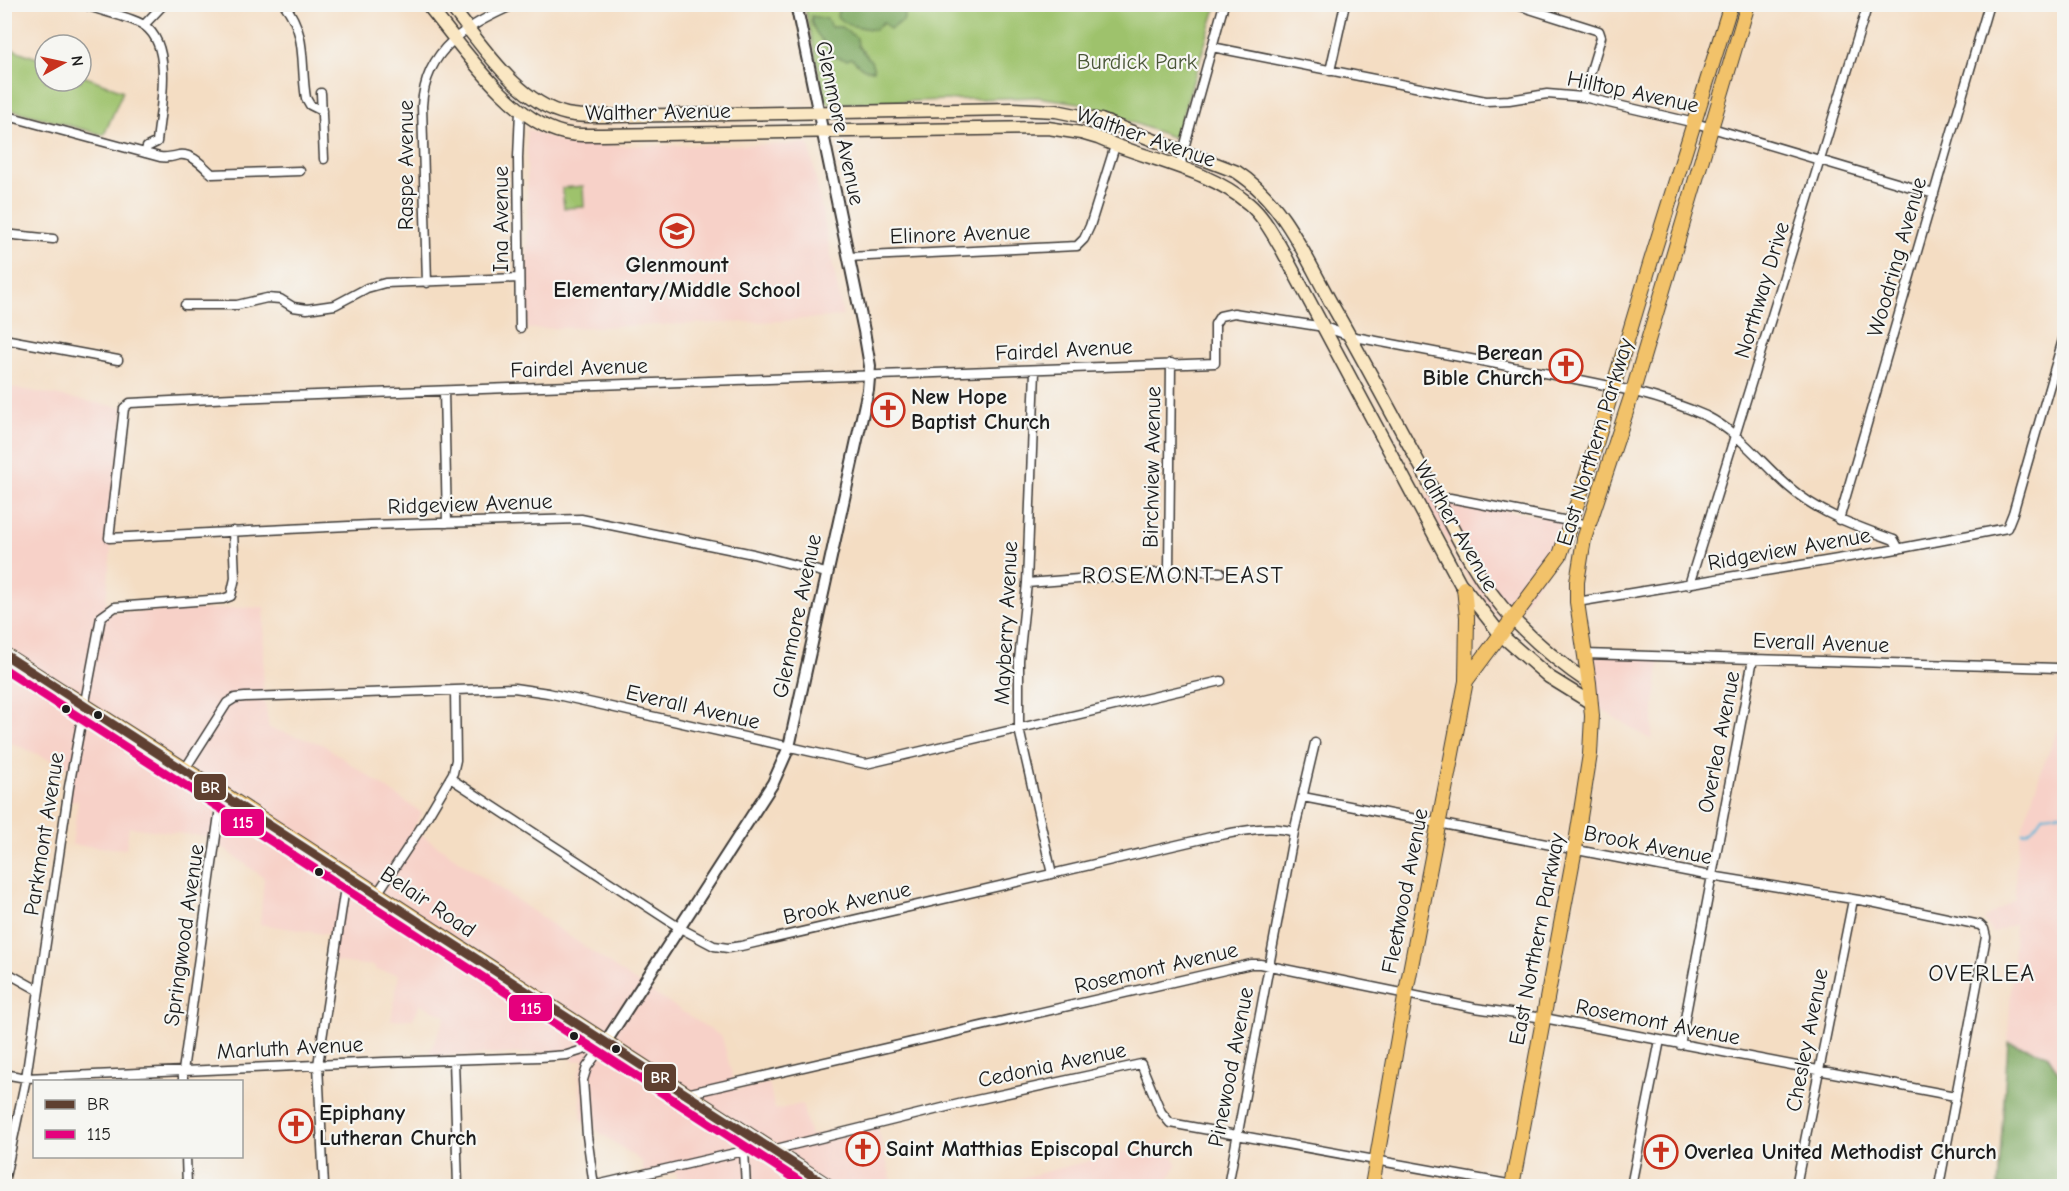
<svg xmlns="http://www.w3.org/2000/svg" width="2069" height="1191" viewBox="0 0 2069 1191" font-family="'Comic Neue',sans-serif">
<rect width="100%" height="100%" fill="#f6f6f2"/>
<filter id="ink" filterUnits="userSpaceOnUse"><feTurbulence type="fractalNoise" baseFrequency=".0167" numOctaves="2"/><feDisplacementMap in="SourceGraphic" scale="12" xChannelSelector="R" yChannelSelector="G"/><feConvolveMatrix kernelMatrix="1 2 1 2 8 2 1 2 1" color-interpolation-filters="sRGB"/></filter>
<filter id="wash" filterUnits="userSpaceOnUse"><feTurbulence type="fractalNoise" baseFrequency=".008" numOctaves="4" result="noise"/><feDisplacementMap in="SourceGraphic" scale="24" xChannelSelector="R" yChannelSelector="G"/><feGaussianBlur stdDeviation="1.35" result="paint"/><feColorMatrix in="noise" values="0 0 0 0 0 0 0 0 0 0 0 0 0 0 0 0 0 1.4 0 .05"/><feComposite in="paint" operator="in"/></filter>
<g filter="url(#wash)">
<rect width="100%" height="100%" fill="#f4ddc3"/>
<path fill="#f7d1c8" d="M527 129 567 144 613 146 809 144 843 316 781 321 527 329Z
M4 386 124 408 105 613 264 607 263 692 269 728 322 744 422 813 413 829 636 982 722 1037 736 1090 769 1083 775 1110 802 1104 810 1136 875 1118 893 1186H678L676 1172 644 1178 642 1162 582 1120 579 1074 584 1060 573 1061 570 1052 428 1056 446 1016 420 1004 413 1019 391 1020 399 974 375 970V966L328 961 331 935 260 924 264 878 209 837 129 827 126 849 72 845 78 801 67 800 71 769 5 740Z
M1421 495 1570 522 1556 558 1506 628 1465 573Z
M1584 653 1660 655 1651 740 1588 701Z
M2064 717V1186H1999L2015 924 1992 933 1984 919 2015 899 2016 867 2020 835 2042 768Z
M1168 1141 1177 1165 1164 1186H989Z"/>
<path fill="#9ec26c" stroke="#5d6f44" stroke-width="1.5" d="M804 5H1217L1176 136 1172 137 1079 103 1037 97 829 104 825 101Z
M4 46 45 61V81H81V75L123 91 104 135 5 108Z
M583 186 584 207 564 208 562 188Z"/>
<path fill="#7ea860" stroke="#4d623e" stroke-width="1.5" d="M839 5H902L905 13 903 21 890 29 883 22 875 30 849 25 837 17Z
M811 16 827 19 831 27H841L857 38 858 46 871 61 874 70C860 71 860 64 851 58L847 60 832 56C827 41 811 34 811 16Z
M2008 1042 2047 1054 2060 1075 2064 1076V1186H1998Z"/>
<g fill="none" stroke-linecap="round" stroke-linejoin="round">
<path stroke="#5ab5d8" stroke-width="2" d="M2022 833C2033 833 2036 823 2043 815L2059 813 2064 814"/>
</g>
</g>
<g filter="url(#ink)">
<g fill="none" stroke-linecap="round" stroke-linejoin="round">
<g stroke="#3c3935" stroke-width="11">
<path id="minor" d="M83 4C99 11 133 17 145 26 174 47 160 111 157 142L147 147 145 153
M284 4C308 35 300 63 306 98L310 105 322 111
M1514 4 1599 31 1601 37 1599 44 1583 97
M144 25 164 4
M1212 47 1486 101 1509 100 1547 94 1583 97 1695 123 1934 194
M1330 71 1345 4
M321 93 324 159
M520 110 518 158 520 328
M4 115 160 157C167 158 171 157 179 155 192 153 203 166 212 174L300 171
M1183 169 1181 159 1224 4
M4 234 53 239
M848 257 1077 246 1084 239 1090 226 1115 146
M427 283 422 106C425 48 469 24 516 4
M185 305H237L267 298 280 299 293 307 307 309 335 305 367 288 385 283 519 278
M4 339 118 360
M1035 371 1027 583 1019 660V729L1052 874
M444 391 447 523
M1450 498 1589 525
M1839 520 1989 4
M1169 572 1171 363
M826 573 753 554 581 519 369 525 109 538 124 408 130 403 232 398 1215 363V324L1220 316 1234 313 1324 327 1350 336C1413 348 1476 360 1539 372 1595 383 1653 392 1706 416 1740 433 1761 463 1789 487 1820 514 1856 526 1894 540L1899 549
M1027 583 1169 572H1220
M1689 585 1868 4
M1577 602 1886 551 2007 528 2013 513 2064 336
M1584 654 2057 668
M185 769 227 703 235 698 245 697 514 688 548 693 866 764 1221 681
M450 778 680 928 714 946 728 948 741 946 1211 837C1238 832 1267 824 1294 832
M1303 797 1711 876 1871 902 1980 925 1984 929 1986 937 1939 1186
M377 894 420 829 453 773 456 760 455 691
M4 971 38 990
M1680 1045 1753 659
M454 1060 458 1186
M4 1074 26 1078 384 1062 540 1057 567 1055 605 1043
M183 1082V1071L222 793
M686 1094 1251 964H1260L1475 1008 1544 1018 1955 1096
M772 1150 967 1102 1141 1064 1161 1112 1170 1123 1519 1186
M744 1151 746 1186
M186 1156 187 1186
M4 1182 26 1078 69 787 101 617 115 607 223 599 231 596 235 578 233 531
M324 1186 318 1065 347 874
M592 1186 744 1151 756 1141
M594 1186 587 1136 583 1080 587 1067 604 1044
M1228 1186 1294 832 1315 743
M1631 1186 1660 1040
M1796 1186 1853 900"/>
</g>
<g stroke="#3c3935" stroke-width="14">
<path id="tertiary" d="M605 1043 773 783 789 747 868 390 870 366 864 331 796 4"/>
</g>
<g stroke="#3c3935" stroke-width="15">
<path id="secondary" d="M427 4C461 45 511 121 564 133 576 136 590 135 602 135L1048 128 1081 133 1098 138C1147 160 1207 168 1249 204 1263 216 1272 233 1281 248L1460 583 1501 635 1549 677 1591 703
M449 4C480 42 517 103 567 114 582 117 598 116 614 116L1013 109 1056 111 1101 120 1237 172C1283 202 1305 256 1331 303 1362 357 1391 412 1421 467 1447 516 1473 577 1512 618 1535 642 1562 665 1589 683"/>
</g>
<g stroke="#3c3935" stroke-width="16">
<path id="primary" d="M1464 588 1467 617 1466 681
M4 654 222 793 828 1186
M1372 1186 1406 992 1466 681 1560 555 1587 474 1650 264 1731 4
M1512 1186 1575 849 1590 754 1592 716 1589 683 1577 602V582L1584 539 1633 391 1748 4"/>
</g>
<use href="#minor" stroke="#fff" stroke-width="8"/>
<use href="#tertiary" stroke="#fff" stroke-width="10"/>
<use href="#secondary" stroke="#fae7c3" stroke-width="12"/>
<use href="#primary" stroke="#f2c26a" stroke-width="14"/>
<g stroke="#f6f6f2" stroke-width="14">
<path id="bus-1" d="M4 654 828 1186"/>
</g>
<g stroke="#f6f6f2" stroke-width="14">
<path id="bus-2" d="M4 669 807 1186"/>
</g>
<use href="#bus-1" stroke="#5f4030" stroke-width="9"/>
<use href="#bus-2" stroke="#e5007d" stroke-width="9"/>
</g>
</g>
<defs>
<g id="school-ring" transform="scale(1.725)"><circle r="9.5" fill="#f6f6f2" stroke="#c8321e" stroke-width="1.5"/><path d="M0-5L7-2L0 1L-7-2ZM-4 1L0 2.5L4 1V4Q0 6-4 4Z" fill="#c8321e"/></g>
<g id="church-ring" transform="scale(1.725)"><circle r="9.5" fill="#f6f6f2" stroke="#c8321e" stroke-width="1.5"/><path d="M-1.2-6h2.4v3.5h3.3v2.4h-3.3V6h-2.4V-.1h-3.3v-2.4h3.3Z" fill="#c8321e"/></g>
</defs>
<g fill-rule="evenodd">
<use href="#school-ring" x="677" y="231"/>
<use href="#church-ring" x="1566" y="366"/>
<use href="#church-ring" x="888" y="410"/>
<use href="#church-ring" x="296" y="1126"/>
<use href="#church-ring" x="863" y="1149"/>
<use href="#church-ring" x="1661" y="1152"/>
</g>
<g fill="#1c1c1c" stroke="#f6f6f2" stroke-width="2">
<circle cx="66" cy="709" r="5"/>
<circle cx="98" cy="715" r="5"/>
<circle cx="319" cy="872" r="5"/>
<circle cx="574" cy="1036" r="5"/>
<circle cx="616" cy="1049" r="5"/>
</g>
<g text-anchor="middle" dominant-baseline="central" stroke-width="4.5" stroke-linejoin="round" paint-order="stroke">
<g font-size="22" fill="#4a5638" stroke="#f6f6f2">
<text x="1137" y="62">Burdick Park</text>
</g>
<g font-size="22" fill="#1c1c1c" stroke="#f6f6f2">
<text transform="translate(1633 92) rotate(12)">Hilltop Avenue</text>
<text transform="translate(658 112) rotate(-1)">Walther Avenue</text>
<text transform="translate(840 123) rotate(78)">Glenmore Avenue</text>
<text transform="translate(1146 137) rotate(19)">Walther Avenue</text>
<text transform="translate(406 165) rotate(-90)">Raspe Avenue</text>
<text transform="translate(501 219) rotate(-90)">Ina Avenue</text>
<text transform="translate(960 234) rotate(-2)">Elinore Avenue</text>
<text transform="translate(1897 257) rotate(-74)">Woodring Avenue</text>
<text transform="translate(1762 290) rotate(-73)">Northway Drive</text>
<text transform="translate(1064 350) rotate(-3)">Fairdel Avenue</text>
<text transform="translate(579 368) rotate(-2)">Fairdel Avenue</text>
<text transform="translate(1595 442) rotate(-73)">East Northern Parkway</text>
<text transform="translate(1152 467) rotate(-89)">Birchview Avenue</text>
<text transform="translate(470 504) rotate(-2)">Ridgeview Avenue</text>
<text transform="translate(1456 526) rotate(60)">Walther Avenue</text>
<text transform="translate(1789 549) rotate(-10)">Ridgeview Avenue</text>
<text transform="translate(797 616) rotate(-78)">Glenmore Avenue</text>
<text transform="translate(1006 623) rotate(-87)">Mayberry Avenue</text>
<text transform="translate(1821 643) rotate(2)">Everall Avenue</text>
<text transform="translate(693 707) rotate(13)">Everall Avenue</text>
<text transform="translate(1719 742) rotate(-79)">Overlea Avenue</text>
<text transform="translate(44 834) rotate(-81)">Parkmont Avenue</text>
<text transform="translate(1648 845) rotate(11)">Brook Avenue</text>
<text transform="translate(1405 891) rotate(-79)">Fleetwood Avenue</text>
<text transform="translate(428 902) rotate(34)">Belair Road</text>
<text transform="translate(847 903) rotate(-13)">Brook Avenue</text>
<text transform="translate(184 935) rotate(-82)">Springwood Avenue</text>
<text transform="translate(1537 939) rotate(-79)">East Northern Parkway</text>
<text transform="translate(1156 968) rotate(-13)">Rosemont Avenue</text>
<text transform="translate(1658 1022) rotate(11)">Rosemont Avenue</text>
<text transform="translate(1807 1040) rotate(-79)">Chesley Avenue</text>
<text transform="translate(290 1048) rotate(-3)">Marluth Avenue</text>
<text transform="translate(1052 1065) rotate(-12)">Cedonia Avenue</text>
<text transform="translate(1231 1067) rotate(-79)">Pinewood Avenue</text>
</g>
<g font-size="22" font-weight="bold" fill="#1c1c1c" stroke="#f6f6f2" text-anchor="start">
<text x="677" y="265" text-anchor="middle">Glenmount<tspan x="677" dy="25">Elementary/Middle School</tspan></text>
<text x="1543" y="353" text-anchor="end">Berean<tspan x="1543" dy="25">Bible Church</tspan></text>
<text x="911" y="397">New Hope<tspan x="911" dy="25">Baptist Church</tspan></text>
<text x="319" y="1113">Epiphany<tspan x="319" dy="25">Lutheran Church</tspan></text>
<text x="886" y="1149">Saint Matthias Episcopal Church</text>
<text x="1684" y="1152">Overlea United Methodist Church</text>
</g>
<g font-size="24" letter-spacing="1.5" fill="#1c1c1c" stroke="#f6f6f2">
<text x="1183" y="575">ROSEMONT EAST</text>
<text x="1982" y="973">OVERLEA</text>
</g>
</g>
<g stroke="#f6f6f2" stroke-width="2">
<rect x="193" y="773" width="34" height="28" rx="6" fill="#5f4030"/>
<rect x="220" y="808" width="45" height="29" rx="6" fill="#e5007d"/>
<rect x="508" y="994" width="45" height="28" rx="6" fill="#e5007d"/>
<rect x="643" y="1063" width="34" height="29" rx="6" fill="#5f4030"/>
</g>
<g font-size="16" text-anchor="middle" font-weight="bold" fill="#fff">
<text x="210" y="793">BR</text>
<text x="243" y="828">115</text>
<text x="531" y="1014">115</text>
<text x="660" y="1083">BR</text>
</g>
<rect width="2069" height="1191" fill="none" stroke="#f6f6f2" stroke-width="24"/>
<rect x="33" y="1080" width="210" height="78" fill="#f6f6f2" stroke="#9f9f9c" stroke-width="1.5"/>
<rect x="45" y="1100" width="30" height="9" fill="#5f4030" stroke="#9f9f9c" stroke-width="1.5"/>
<text x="87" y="1110" font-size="18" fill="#1c1c1c">BR</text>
<rect x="45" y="1130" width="30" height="9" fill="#e5007d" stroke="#9f9f9c" stroke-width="1.5"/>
<text x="87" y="1140" font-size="18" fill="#1c1c1c">115</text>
<g transform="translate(63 63) rotate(82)"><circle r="28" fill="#f6f6f2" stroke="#9f9f9c" stroke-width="1.5"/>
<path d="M0-4.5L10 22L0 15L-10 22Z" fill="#c8321e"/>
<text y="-9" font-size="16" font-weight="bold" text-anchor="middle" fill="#1c1c1c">N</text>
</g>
</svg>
